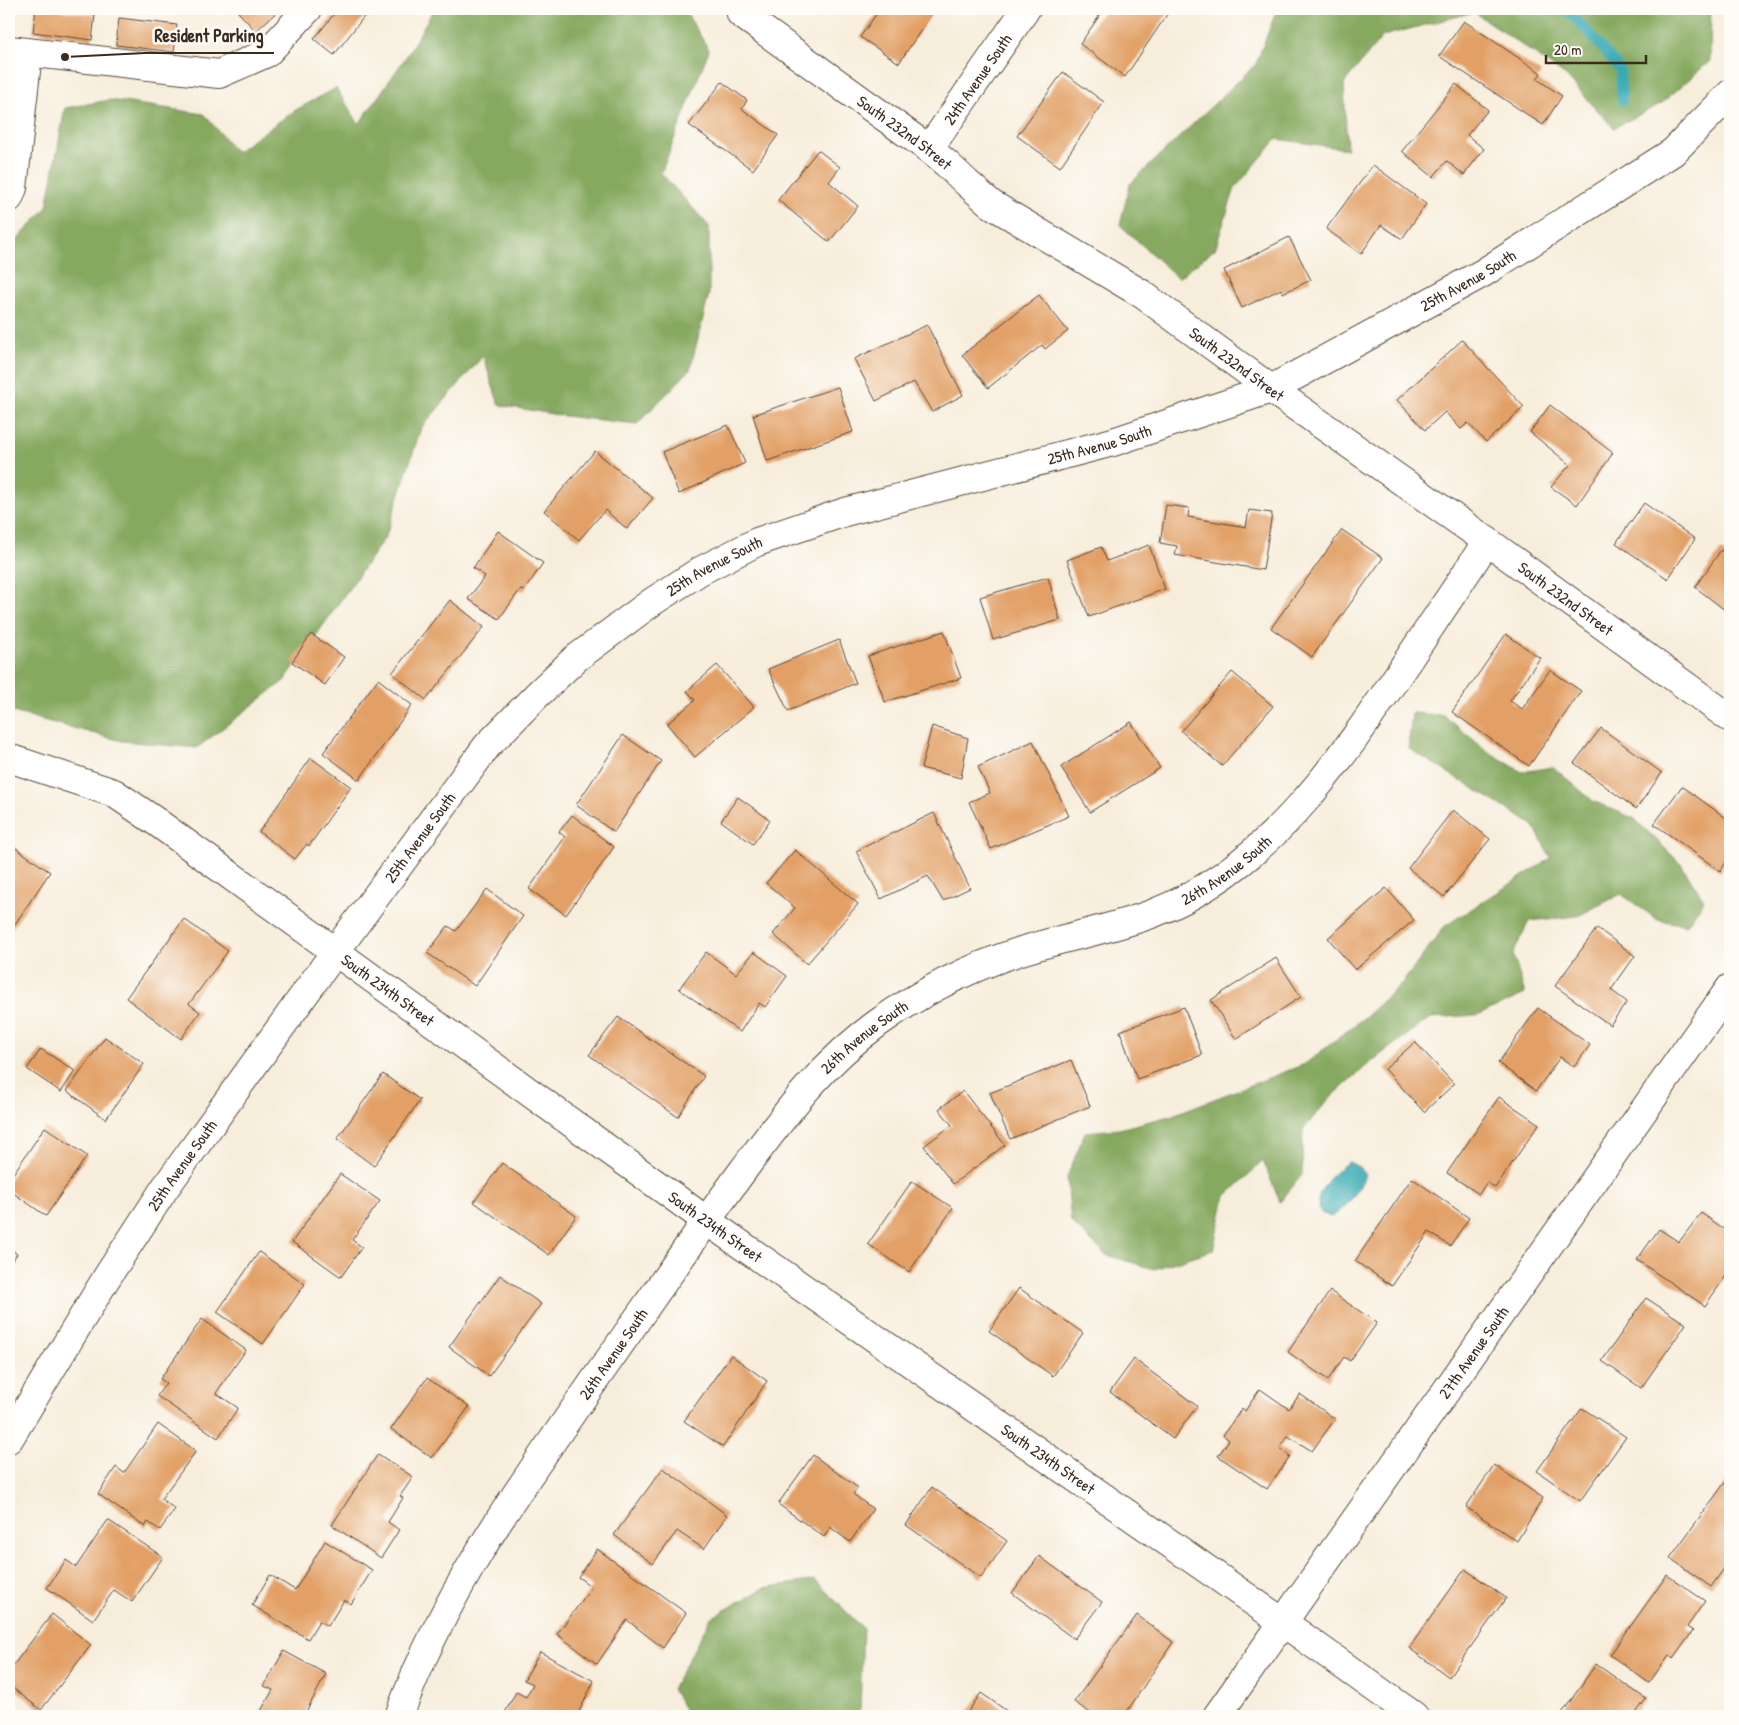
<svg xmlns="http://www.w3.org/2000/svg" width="1739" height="1725" viewBox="0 0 1739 1725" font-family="'Patrick Hand',sans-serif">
<rect width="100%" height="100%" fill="#fdfcf7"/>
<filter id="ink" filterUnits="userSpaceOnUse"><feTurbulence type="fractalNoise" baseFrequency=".02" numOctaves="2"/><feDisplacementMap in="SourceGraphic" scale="10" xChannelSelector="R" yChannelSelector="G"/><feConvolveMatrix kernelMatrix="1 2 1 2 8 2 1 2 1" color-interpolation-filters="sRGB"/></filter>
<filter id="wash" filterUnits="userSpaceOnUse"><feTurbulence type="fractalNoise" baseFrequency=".0096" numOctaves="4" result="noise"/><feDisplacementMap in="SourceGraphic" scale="20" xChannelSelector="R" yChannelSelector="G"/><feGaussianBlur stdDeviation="1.12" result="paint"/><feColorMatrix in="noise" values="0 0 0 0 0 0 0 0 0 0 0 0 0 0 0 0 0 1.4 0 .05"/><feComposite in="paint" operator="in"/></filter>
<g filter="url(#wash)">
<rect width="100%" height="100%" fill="#f7eddb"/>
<path fill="#85a95e" stroke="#606a3e" d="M434 9H684L709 50 661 173 709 226V294L690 370 637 424 564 416 499 405 483 356 421 428 386 536 284 681 197 748 122 741 9 711V249L47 207 65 108 110 100 204 114 236 152 294 111 336 88 359 124 406 57Z
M1277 9H1711L1710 61 1662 103 1614 128 1566 76 1474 12 1383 36 1344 83 1347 149 1277 139 1235 188 1215 249 1178 278 1120 225 1130 184 1256 64Z
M1412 713 1443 715 1486 750 1522 772 1553 767 1593 801 1635 819 1681 864 1704 900 1687 925 1658 920 1621 894 1578 916 1529 921 1513 954 1525 994 1478 1015 1430 1018 1372 1061 1328 1100 1303 1130 1302 1175 1280 1202 1263 1161 1225 1197 1213 1250 1154 1269 1106 1255 1071 1222 1067 1177 1085 1132 1119 1129 1170 1116 1305 1064 1366 1016 1403 982 1445 926 1551 858 1533 825 1408 748Z
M815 1580 863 1628 860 1710 855 1716H688L672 1689 711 1618 764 1588Z"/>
<path fill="#39aab4" stroke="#3a6a69" d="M1349 1162 1359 1167 1365 1175C1359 1191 1346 1209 1331 1217L1321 1213C1320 1209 1318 1205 1318 1201 1319 1188 1338 1167 1349 1162Z"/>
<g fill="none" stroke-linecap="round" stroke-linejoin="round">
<path stroke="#39aab4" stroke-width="10" d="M1565 9 1591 35 1620 70 1622 101"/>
</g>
<g id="blocks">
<path fill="#e2a066" d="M36 9H49L95 15 92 40 33 32Z
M242 9H280L256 31 238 12Z
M338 9H370L334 55 314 39Z
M880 9H935L899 63 860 37Z
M1104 9H1163L1168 13 1125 77 1080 44Z
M119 18 177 25 174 52 116 45Z
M1464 21 1541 73 1537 79 1562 96 1543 125 1439 56Z
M1063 72 1104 102 1060 167 1017 136Z
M722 82 747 100 742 109 778 135 753 170 689 125Z
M1456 84 1488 110 1467 135 1484 149 1464 175 1447 161 1433 177 1402 151Z
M818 150 840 167 829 182 858 206 829 242 778 200Z
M1373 165 1426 204 1402 239 1381 225 1361 254 1326 229Z
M1289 237 1311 280 1283 293 1281 289 1242 308 1224 270Z
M1039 295 1068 331 1045 349 1042 345 988 388 962 355Z
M927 325 963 395 932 412 914 382 876 401 854 359Z
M1462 340 1524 407 1486 442 1468 423 1461 429 1445 412 1425 430 1397 400Z
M838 387 853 432 767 461 753 415Z
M1550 405 1613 453 1577 505 1551 487 1570 465 1530 432Z
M728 425 745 463 679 494 662 452Z
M595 451 653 498 627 529 605 510 579 540 544 511Z
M1644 503 1695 539 1668 579 1616 543Z
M1166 505 1189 508 1188 517 1246 527 1249 510 1272 513 1263 570 1175 555 1177 546 1160 543Z
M1342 530 1383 558 1312 657 1271 628Z
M498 531 543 563 524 591 520 590 499 619 468 599 485 576 473 568Z
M1149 545 1165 589 1089 617 1067 560 1101 547 1107 561Z
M1721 550 1730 557V614L1695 587Z
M1048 577 1060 620 993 640 980 597Z
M450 600 484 627 426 700 392 673Z
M944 631 961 678 885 702 868 656Z
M311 634 344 657 325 685 292 662Z
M1506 634 1540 658 1510 701 1522 709 1550 670 1581 691 1529 766 1452 712Z
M839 640 856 683 788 711 768 669Z
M717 665 754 707 695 757 667 724 695 700 687 691Z
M1232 672 1273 706 1222 766 1181 731Z
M378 679 412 705 359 780 323 753Z
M1131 722 1160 768 1090 812 1061 767Z
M932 726 968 738 961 778 921 768Z
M1601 728 1662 773 1636 809 1574 763Z
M623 735 661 761 614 832 576 805Z
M1033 741 1069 816 991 849 969 802 990 793 978 767Z
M311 758 351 787 309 846 307 844 295 859 259 832Z
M1682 786 1730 821V857L1720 871 1654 824Z
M738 797 770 820 753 844 721 821Z
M1453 810 1490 839 1444 897 1408 868Z
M934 813 970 888 943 901 928 876 881 899 856 851Z
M572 815 614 847 566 915 529 889 565 837 559 832Z
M10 844 50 872 9 933V847Z
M795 850 858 904 807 964 773 934 795 908 766 883Z
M1386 888 1414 920 1355 970 1328 938Z
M487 889 523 916 475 986 427 953 448 926 456 931Z
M184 919 228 951 189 1004 200 1012 181 1039 126 998Z
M1597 928 1635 956 1611 990 1627 1002 1610 1025 1555 986Z
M706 952 736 974 754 952 787 976 765 1007 759 1003 740 1032 679 989Z
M1276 958 1301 997 1236 1039 1211 1000Z
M1184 1007 1202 1055 1137 1079 1120 1031Z
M1538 1008 1590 1045 1574 1067 1560 1057 1536 1091 1498 1063Z
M618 1017 704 1076 678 1117 589 1055Z
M105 1037 144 1064 106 1119 67 1091Z
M1415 1042 1454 1084 1424 1112 1385 1069Z
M41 1049 75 1071 61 1092 27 1069Z
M1071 1060 1090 1106 1010 1139 990 1093Z
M383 1074 420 1100 374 1166 337 1139Z
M963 1091 1005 1145 953 1184 924 1146 952 1125 939 1109Z
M1499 1097 1539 1124 1495 1188 1487 1182 1479 1194 1447 1173Z
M45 1127 87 1156 46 1216 9 1190V1180Z
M502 1163 576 1216 549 1255 474 1202Z
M340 1174 380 1201 352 1240 362 1247 341 1277 292 1242Z
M1412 1178 1469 1218 1450 1246 1429 1232 1392 1286 1355 1261Z
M912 1181 953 1208 909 1272 868 1244Z
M1701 1213 1730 1233V1270L1705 1306 1637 1260 1659 1229 1679 1242Z
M9 1248 17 1254 9 1265Z
M259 1252 305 1284 263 1344 217 1312Z
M500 1275 541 1304 489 1376 449 1347Z
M1019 1288 1083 1333 1053 1376 989 1331Z
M1330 1291 1377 1323 1350 1361 1344 1357 1328 1380 1288 1352Z
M1646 1298 1686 1324 1641 1388 1602 1361Z
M202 1319 246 1350 216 1393 238 1408 218 1438 157 1396 166 1383 160 1379Z
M731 1355 767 1381 723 1447 684 1421Z
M1134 1359 1197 1406 1173 1439 1110 1392Z
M427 1378 469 1407 432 1458 391 1429Z
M1260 1389 1289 1409 1300 1394 1335 1419 1312 1451 1288 1436 1280 1448 1290 1456 1267 1489 1218 1456 1229 1440 1223 1435 1242 1408 1245 1411Z
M1582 1408 1626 1437 1580 1501 1537 1471Z
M158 1424 196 1451 161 1499 175 1509 160 1530 148 1522 145 1527 98 1494 116 1467 124 1473Z
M378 1454 413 1477 400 1496 403 1498 388 1522 399 1530 381 1558 332 1525Z
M813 1455 858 1488 853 1494 873 1509 850 1542 830 1527 824 1537 778 1504Z
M1494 1465 1543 1498 1517 1541 1466 1507Z
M663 1468 727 1515 704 1549 677 1531 653 1564 614 1535Z
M1729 1477 1730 1560 1711 1587 1670 1558Z
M932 1487 1007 1541 981 1578 906 1525Z
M108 1520 163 1557 132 1602 114 1590 93 1620 47 1588 66 1560 76 1567Z
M325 1541 372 1570 351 1604 344 1600 328 1626 319 1621 308 1639 252 1605 270 1575 295 1590Z
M597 1549 686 1613 663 1648 627 1620 597 1664 557 1634 592 1587 578 1577Z
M1039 1556 1102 1602 1074 1639 1012 1593Z
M1465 1569 1506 1598 1449 1677 1409 1648Z
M1667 1575 1705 1601 1687 1627 1693 1631 1673 1659 1669 1655 1649 1683 1610 1655Z
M52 1614 91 1645 41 1710 9 1685V1671Z
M1137 1615 1173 1642 1124 1716H1095L1074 1702Z
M284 1651 326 1674 304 1716H258L273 1690 264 1686Z
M540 1652 594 1681 577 1716H503L516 1692 526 1697 533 1684 524 1680Z
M1596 1664 1646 1699 1634 1716H1560Z
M981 1693 1014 1716H965Z"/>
</g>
</g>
<g filter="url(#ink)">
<use href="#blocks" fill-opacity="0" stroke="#57473a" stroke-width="1"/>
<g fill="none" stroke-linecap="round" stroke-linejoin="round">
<g stroke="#57473a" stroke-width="30">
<g id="minor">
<path id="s1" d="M741 14 929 149 947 164 967 183 991 204 1142 294 1271 389 1487 541 1730 718"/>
<path d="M9 50 219 74 267 53 308 9"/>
<path id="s2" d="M929 149 1026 9"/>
<path d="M9 198 13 188 28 53"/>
<path id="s3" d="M9 758 114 793 158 823 707 1221 1284 1623 1414 1716"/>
<path id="s4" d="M9 1439 107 1277 165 1188 335 952 487 746 538 694 575 659 652 602 700 571 757 542 845 512 1113 442 1271 389"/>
<path id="s5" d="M399 1716C451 1571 552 1444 638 1318 673 1268 708 1218 744 1169 786 1113 820 1065 878 1023 921 992 969 968 1018 952 1063 937 1110 930 1154 913 1267 869 1340 762 1404 666 1432 624 1460 583 1487 541"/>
<path id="s6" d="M1217 1716 1730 988"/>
</g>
</g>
<g stroke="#57473a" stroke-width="30">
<g id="tertiary">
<path id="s7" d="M1271 389 1483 273 1673 152 1730 94"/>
</g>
</g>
<path stroke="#57473a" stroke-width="3" stroke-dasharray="4 4" stroke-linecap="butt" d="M203 9 204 16"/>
<use href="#minor" stroke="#fff" stroke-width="28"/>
<use href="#tertiary" stroke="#fff" stroke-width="28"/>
</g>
</g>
<g text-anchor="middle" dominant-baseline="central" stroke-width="5" stroke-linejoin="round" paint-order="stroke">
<g font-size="16" fill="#3b2a1e" stroke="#fdfcf7">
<text stroke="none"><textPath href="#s2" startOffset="85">24th Avenue South</textPath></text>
<text stroke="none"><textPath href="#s1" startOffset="202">South 232nd Street</textPath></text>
<text stroke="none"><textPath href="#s7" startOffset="225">25th Avenue South</textPath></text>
<text stroke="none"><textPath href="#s1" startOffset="608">South 232nd Street</textPath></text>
<text stroke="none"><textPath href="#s4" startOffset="1539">25th Avenue South</textPath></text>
<text stroke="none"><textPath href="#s4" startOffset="1134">25th Avenue South</textPath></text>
<text stroke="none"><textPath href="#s1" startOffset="1012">South 232nd Street</textPath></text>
<text stroke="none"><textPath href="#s4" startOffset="729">25th Avenue South</textPath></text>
<text stroke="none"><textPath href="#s5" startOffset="1231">26th Avenue South</textPath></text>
<text stroke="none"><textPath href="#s3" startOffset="448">South 234th Street</textPath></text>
<text stroke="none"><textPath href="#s5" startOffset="828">26th Avenue South</textPath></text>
<text stroke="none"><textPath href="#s4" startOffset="324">25th Avenue South</textPath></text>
<text stroke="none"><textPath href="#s3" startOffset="852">South 234th Street</textPath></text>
<text stroke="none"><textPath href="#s6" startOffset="445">27th Avenue South</textPath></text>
<text stroke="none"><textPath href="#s5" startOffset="422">26th Avenue South</textPath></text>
<text stroke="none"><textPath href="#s3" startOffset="1258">South 234th Street</textPath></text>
</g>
</g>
<path fill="none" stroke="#3b2a1e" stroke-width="2" d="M65 57L145 53H274"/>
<circle fill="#3b2a1e" stroke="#fdfcf7" stroke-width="2" cx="65" cy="57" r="5"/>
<g font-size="18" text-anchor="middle" font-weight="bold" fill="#3b2a1e" stroke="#fdfcf7" stroke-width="5" stroke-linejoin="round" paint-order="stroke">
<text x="209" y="42">Resident Parking</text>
</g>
<rect width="1739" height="1725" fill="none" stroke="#fdfcf7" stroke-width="30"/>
<path d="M1546 55v8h100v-8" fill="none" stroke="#3b2a1e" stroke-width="2.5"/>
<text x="1554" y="55" font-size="15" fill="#3b2a1e" stroke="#fdfcf7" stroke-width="4" paint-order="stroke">20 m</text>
</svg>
